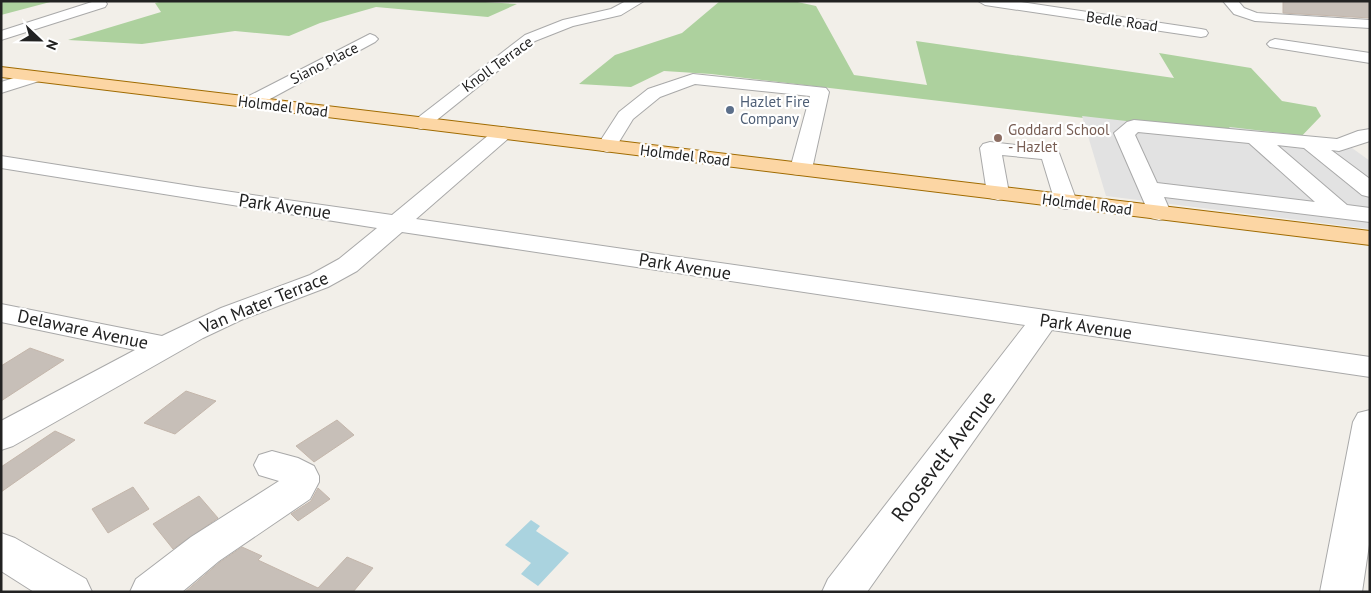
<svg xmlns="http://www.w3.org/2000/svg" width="1371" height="593" viewBox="0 0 1371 593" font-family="'PT Sans',sans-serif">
<rect width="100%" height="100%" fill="#f2efe9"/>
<path fill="#add19e" d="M1 1H54L1 15Z
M163 1H469L517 4 488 17 376 7 320 23 289 36 235 31 142 44 68 40 161 12 155 3Z
M720 1H793L816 6 854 75 927 85 916 41 1174 78 1159 53 1251 68 1282 101 1316 107 1321 116 1295 143 711 74 664 71 631 87 579 84 615 55 682 33Z"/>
<path fill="#e2e2e2" d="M1082 116 1224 132 1230 127 1341 140 1370 161V229L1106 196Z"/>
<path fill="#aad3df" d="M531 520 540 526 536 531 569 553 538 586 521 574 531 563 505 545Z"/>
<path fill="#c7bfb8" stroke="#c4b6ab" d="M1283 1H1370V18L1283 13Z
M30 348 64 360 1 401V366Z
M186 391 216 401 175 434 144 423Z
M337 420 354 435 314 462 296 446Z
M55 431 75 440 1 492V467Z
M133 487 149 509 108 533 92 509Z
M318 488 330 499 298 521 291 514 311 501Z
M199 496 218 518 173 549 153 524Z
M242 547 262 556 258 560 318 588 347 557 373 568 353 592H185L220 562Z"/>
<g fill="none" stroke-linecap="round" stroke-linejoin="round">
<g stroke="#a9a9a9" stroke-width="2">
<path id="minor" d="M95 1H105L107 4 105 7 1 40V31Z
M626 1H644L621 15 573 26 535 41 428 127 421 129 414 127 411 123 525 35 563 20 611 9Z
M978 1H1014L1201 29 1206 30 1208 33 1206 36 1201 37 985 5Z
M1223 1H1238L1244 8 1257 13 1370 20V28L1255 21 1234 14Z
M370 34 375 36 378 39 375 42 257 106 251 107 245 106 242 102 245 98Z
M1275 39 1370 53V63L1270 47 1267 44 1270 41Z
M33 72 39 73 42 77 39 81 1 93V82Z
M693 74 826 88 829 92 812 169 809 174 801 175 793 174 790 169 810 96 695 84 660 97 633 119 614 150 607 152 600 150 597 146 619 112 648 89Z
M1134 120 1337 139 1358 131 1370 129V141L1339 151 1331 150 1370 179V197L1362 195 1304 148 1277 145 1347 205 1370 208V222L1164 197 1171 213 1167 218 1159 220 1151 218 1114 133 1127 122ZM1138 132 1249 143 1315 202 1157 183 1135 135Z
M503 127 510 129 513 133 510 137 416 219 1370 357V377L1052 330 867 592H822L828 579 1025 325 402 232 357 271 328 287 241 320 203 338 13 446 1 450V421L135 350 1 322V304L162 336 221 308 310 275 339 259 377 228 1 168V156L197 187 392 215 496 129Z
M990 142 1058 150 1077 202 1074 207 1066 209 1058 207 1055 202 1042 159 1002 155 1009 193 1006 198 998 200 990 198 987 193 980 148 983 144Z
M1370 410V538L1362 592H1320L1353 422 1358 413Z
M272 451 298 458 314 466 319 476V482L310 499 219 561 182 592H130L136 579 191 537 279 481 259 475 254 465 259 455Z
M1 533 15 538 86 579 92 592H34L1 571Z"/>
</g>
<g stroke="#a06b00" stroke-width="2">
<path id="major" d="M1 67 1370 231V245L1 77Z"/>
</g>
<use href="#minor" fill="#fff" fill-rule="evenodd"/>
<use href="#major" fill="#fcd6a4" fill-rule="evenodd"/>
</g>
<circle fill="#5c6f8a" stroke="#fff" stroke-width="2" cx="730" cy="110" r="5"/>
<circle fill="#8d6e63" stroke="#fff" stroke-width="2" cx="998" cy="138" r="5"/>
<g text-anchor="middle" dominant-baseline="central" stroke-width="4.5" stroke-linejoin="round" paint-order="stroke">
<g font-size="15" fill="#222" stroke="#fff">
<text transform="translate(1122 21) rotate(8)">Bedle Road</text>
<text transform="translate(324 63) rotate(-27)">Siano Place</text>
<text transform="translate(497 64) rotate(-36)">Knoll Terrace</text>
<text transform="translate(283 106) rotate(7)">Holmdel Road</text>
<text transform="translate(685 155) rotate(7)">Holmdel Road</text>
<text transform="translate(1087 204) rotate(7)">Holmdel Road</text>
</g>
<g font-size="15" fill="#4e5e75" stroke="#fff" text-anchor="start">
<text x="740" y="101">Hazlet Fire<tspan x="740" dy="17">Company</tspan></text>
</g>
<g font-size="15" fill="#785e54" stroke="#fff" text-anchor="start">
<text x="1008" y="129">Goddard School<tspan x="1008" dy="17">- Hazlet</tspan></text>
</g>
<g font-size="18" fill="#222" stroke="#fff">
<text transform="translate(285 206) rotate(8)">Park Avenue</text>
<text transform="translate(685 266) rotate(9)">Park Avenue</text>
<text transform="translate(264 302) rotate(-22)">Van Mater Terrace</text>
<text transform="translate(1086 326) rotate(8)">Park Avenue</text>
<text transform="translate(83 329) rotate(12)">Delaware Avenue</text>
</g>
<g font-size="21" fill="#222" stroke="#fff">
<text transform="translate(943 456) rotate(-53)">Roosevelt Avenue</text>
</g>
</g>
<rect width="1371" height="593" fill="none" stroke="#222222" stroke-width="5"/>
<g transform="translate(40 40) rotate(112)" stroke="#ffffff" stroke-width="4" paint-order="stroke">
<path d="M0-4L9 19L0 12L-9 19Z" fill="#222222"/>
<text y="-8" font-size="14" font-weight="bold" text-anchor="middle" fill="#222222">N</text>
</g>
</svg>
